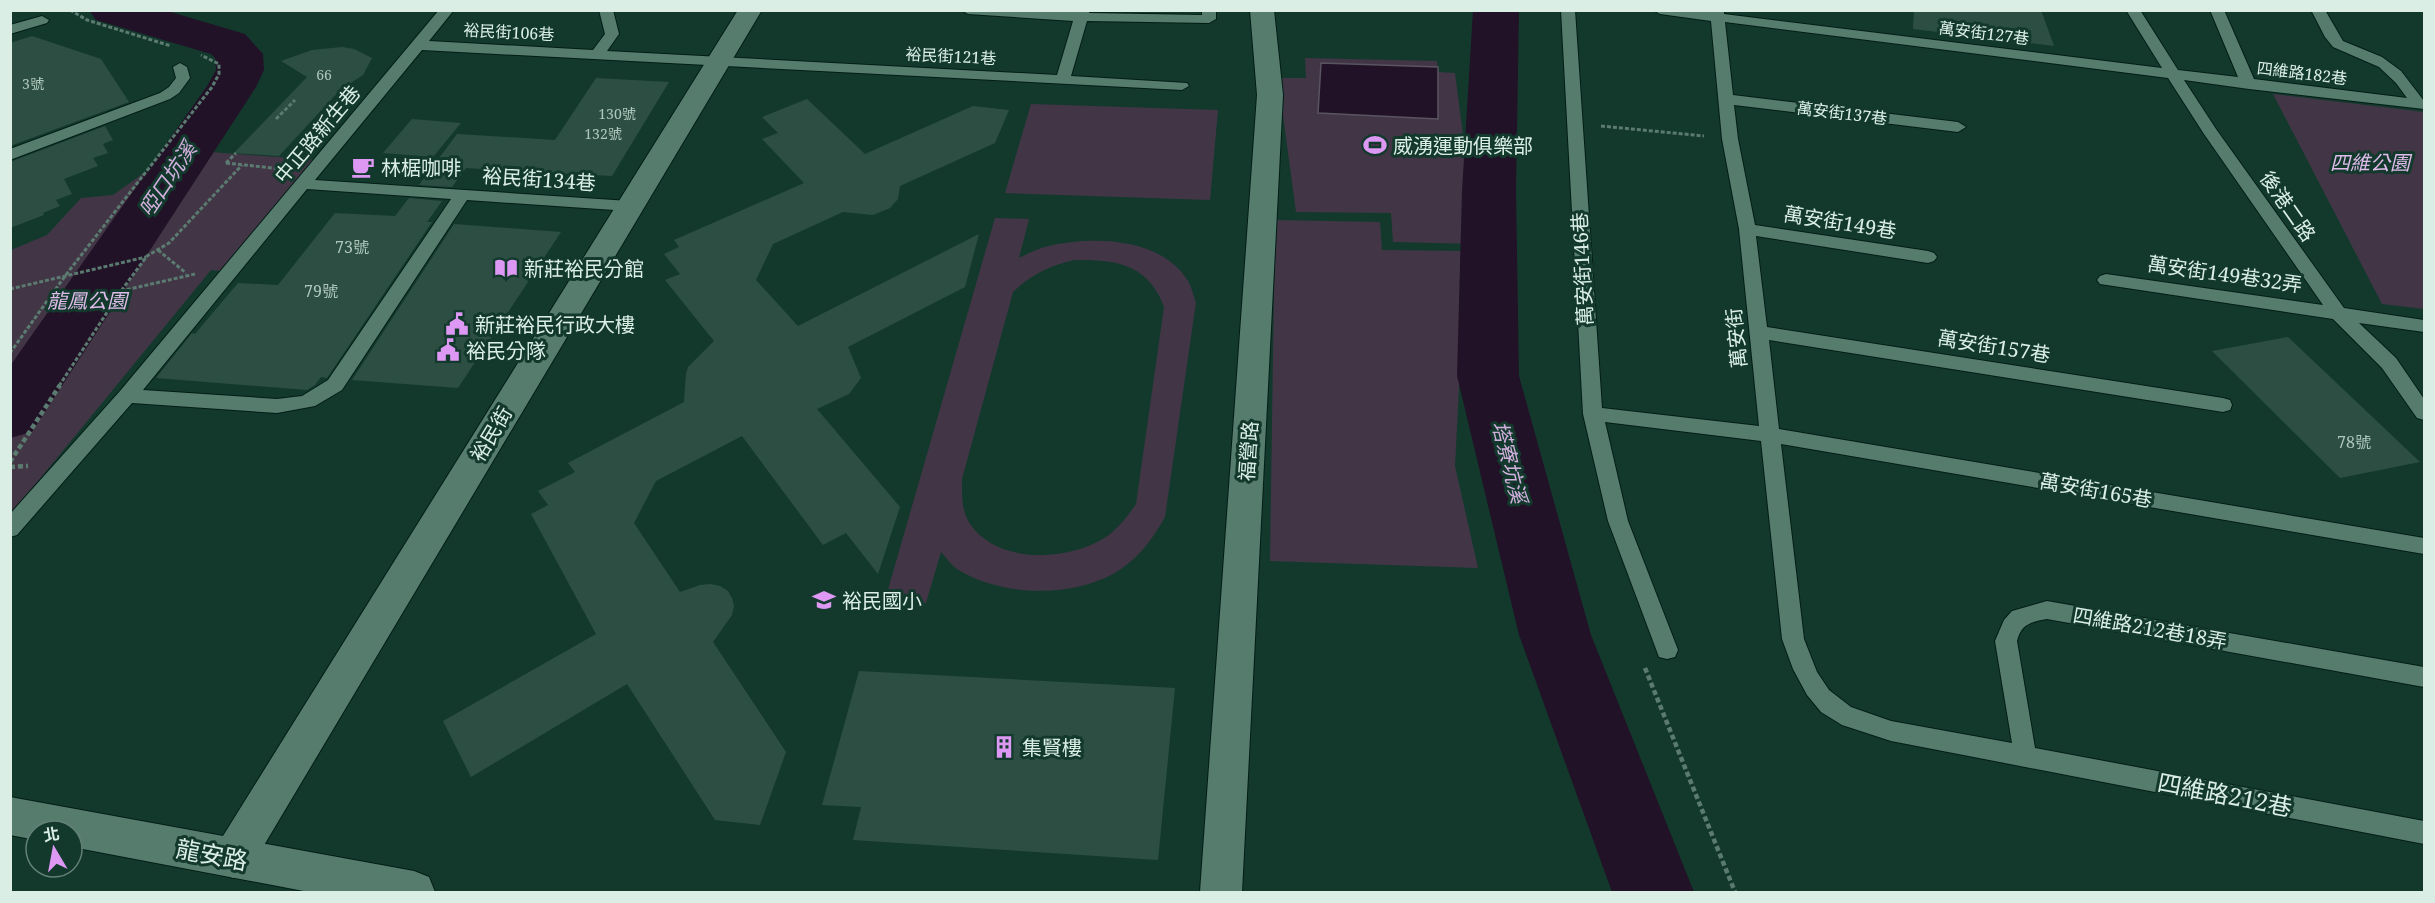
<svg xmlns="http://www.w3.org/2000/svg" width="2435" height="903" viewBox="0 0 2435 903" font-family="'Noto Serif','Noto Sans TC',serif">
<rect width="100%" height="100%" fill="#13392d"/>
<path fill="#423646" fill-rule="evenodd" d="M1305 58 1437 61 1438 72 1455 73 1477 244 1393 242 1391 213 1296 212 1278 78H1306Z
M2273 94 2424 112V309L2382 304Z
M1031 104 1218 110 1210 200 1005 193Z
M197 151 318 160 221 271 211 270 11 514V250L47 235 81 198 113 195 144 173Z
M995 218 1029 219 1019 258C1028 254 1038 248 1049 246 1093 236 1161 237 1188 281 1192 287 1193 296 1196 302L1165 517C1153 538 1141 555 1121 569 1077 599 1000 597 957 569 951 565 946 557 941 552L926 603 885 600ZM1074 260C1115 259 1149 264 1164 307L1136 504C1127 517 1116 532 1101 540 1064 561 998 564 970 524 961 510 962 495 962 479L1013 292C1032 274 1049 266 1074 260Z
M1275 220 1380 222 1382 250 1466 251 1455 466 1478 568 1270 561Z"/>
<path fill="#221227" stroke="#595460" stroke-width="1.5" d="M1321 63 1438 67V119L1318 113Z"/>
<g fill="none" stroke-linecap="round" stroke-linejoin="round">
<path fill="#221227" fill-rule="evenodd" d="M89 10H164L245 34 263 54 264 70 256 87 32 432 10 438V366L207 86 216 70 215 58 211 54 96 20Z
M1473 10H1519L1516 191 1519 376 1591 635 1694 892H1612L1519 635 1457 376 1462 191Z"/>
</g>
<path fill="#2d4f43" d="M1914 10H2041L2054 46 1913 29Z
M32 36 101 59 129 102 10 146V43Z
M342 47 354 49 372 58 363 75 340 90 279 156 234 153 307 77 281 61 312 50Z
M596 78 669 82 612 176 466 168 452 187 419 185 457 134 555 140Z
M807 99 865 154 973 106 1009 110 995 143 900 186 898 199 890 208 873 215 843 212 773 244 756 280 798 326 979 234 965 287 848 347 861 378 849 394 817 409 900 507 878 574 846 533 823 545 742 436 656 481 634 523 680 592 700 585 710 584 720 586 728 591 732 598 734 606 732 615 713 642 786 752 760 825 715 820 627 684 471 777 443 721 596 634 531 514 548 505 538 491 575 472 568 463 684 402 686 374 688 367 714 341 665 280 680 274 664 254 679 247 674 240 804 183 762 139 778 133 762 117Z
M412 119 461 123 433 157 383 153Z
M105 126 113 140 103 144 108 153 93 158 98 166 64 179 72 194 56 200 60 206 43 213 44 215 10 228V162Z
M409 198 442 201 427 222H432L327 378 321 377 315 385 307 390 156 378 192 333 195 334 238 283 278 285 335 213 395 216Z
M454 224 561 232 458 388 352 380Z
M2288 337 2420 462 2340 478 2212 351Z
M859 671 1175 688 1158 860 853 840 861 807 822 805Z"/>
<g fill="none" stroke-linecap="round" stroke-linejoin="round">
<g stroke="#021e16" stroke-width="2">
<path id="service" d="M439 10H454L429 41 593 50 605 34 599 10H613L619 34 607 51 1057 75 1073 21 968 14 961 10 1075 12 1090 10 1089 13 1202 15V10H1216V19L1209 23 1087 21 1071 76 1187 83 1189 86 1182 90 422 50 315 180 629 201 635 202 637 206 635 210 629 211 467 200 342 390 315 406 277 413 132 403 17 535 10 537V514L120 391ZM307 189 451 199 328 380 302 396 277 399 143 390Z
M1561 10H1575L1602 408 1759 426 1739 229 1722 139 1711 21 1660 14 1653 10H1724V14L2162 68 2126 10H2140L2178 70 2238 77 2210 10H2224L2254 79 2407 98 2396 83 2379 67 2333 47 2325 37 2311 10H2325L2343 41 2382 57 2401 71 2424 101V109L2249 89 2184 80 2216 129 2344 308 2424 320V332L2359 323 2396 358 2424 399V420L2417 418 2382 368 2333 319 2100 284 2097 280 2100 276 2106 274 2323 305 2204 134 2168 78 1725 22 1733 95 1958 122 1966 127 1958 132 1734 105 1738 139 1755 225 1928 251 1934 253 1937 257 1934 261 1928 263 1756 236 1767 327 2223 398 2230 400 2232 405 2230 410 2223 412 1769 340 1779 429 2424 538V554L1781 444 1804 639 1817 672 1829 690 1851 707 1891 721 2012 743 1995 641 2004 620 2012 611 2047 601 2424 667V687L2047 619C2031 622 2021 624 2017 641L2035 748 2424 821V844L1891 741 1842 725 1821 712 1807 695 1793 669 1782 639 1761 441 1605 422 1628 521 1678 650 1675 657 1667 659 1659 657 1608 521 1583 414Z
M42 16 49 20 47 23 10 34V25Z
M180 63 187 67 190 78 179 93 170 99 10 160V149L160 93 169 87 176 78 173 67Z"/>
</g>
<g stroke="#021e16" stroke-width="2">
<path id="minor" d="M738 10H762L248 872 233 878 218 872 212 858 218 844Z
M1250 10H1274L1283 95 1242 892H1200L1257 95Z"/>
</g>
<g stroke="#021e16" stroke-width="2">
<path id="tertiary" d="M10 797 414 871 429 877 435 892H309L72 847V831H36V840L10 835Z"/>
</g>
<path stroke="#5b7b70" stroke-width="3" stroke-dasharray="4 2" stroke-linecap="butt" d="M70 10 87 20 171 46
M276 119 295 100
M1601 126 1704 136
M226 163 282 169
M226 163 236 153
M158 250 186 273
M10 289 146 257
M121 291 195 274
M10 353 65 276 212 87 219 74V64L201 55
M59 386 121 291 147 256 169 243 242 165"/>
<path stroke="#5b7b70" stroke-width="4.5" stroke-dasharray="5 3" stroke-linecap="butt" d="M10 462 60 385
M10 467 28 466
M1645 668 1735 892"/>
<use href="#service" fill="#567c6e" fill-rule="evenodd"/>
<use href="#minor" fill="#567c6e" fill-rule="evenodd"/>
<use href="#tertiary" fill="#567c6e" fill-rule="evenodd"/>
</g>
<defs>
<g id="stadium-bare" transform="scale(1.8)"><path d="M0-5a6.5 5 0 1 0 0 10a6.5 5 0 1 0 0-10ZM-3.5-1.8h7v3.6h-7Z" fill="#dd98f3" stroke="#13392d" stroke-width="2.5" paint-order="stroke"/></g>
<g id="cafe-bare" transform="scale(1.8)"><path d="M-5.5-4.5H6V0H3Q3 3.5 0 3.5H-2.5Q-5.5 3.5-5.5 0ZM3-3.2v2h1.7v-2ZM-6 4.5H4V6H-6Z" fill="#dd98f3" stroke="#13392d" stroke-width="2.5" paint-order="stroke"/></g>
<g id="library-bare" transform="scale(1.8)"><path d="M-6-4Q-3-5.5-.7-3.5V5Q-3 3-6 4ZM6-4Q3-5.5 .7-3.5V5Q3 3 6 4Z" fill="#dd98f3" stroke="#13392d" stroke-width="2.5" paint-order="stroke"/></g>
<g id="civic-bare" transform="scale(1.8)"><path d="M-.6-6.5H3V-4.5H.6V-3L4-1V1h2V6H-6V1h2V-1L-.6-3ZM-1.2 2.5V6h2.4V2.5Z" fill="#dd98f3" stroke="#13392d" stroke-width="2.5" paint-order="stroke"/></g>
<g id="school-bare" transform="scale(1.8)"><path d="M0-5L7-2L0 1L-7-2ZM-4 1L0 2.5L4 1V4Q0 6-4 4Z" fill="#dd98f3" stroke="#13392d" stroke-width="2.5" paint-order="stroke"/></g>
<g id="building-bare" transform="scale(1.8)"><path d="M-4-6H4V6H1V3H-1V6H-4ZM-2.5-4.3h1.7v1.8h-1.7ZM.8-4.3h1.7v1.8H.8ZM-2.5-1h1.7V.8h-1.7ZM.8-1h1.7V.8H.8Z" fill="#dd98f3" stroke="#13392d" stroke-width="2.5" paint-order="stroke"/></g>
</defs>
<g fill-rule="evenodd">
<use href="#stadium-bare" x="1375" y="145"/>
<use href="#cafe-bare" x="363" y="167"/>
<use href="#library-bare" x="506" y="268"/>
<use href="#civic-bare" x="457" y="324"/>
<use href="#civic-bare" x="448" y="350"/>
<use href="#school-bare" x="824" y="600"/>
<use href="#building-bare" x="1004" y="747"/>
</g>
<g text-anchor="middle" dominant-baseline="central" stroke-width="6" stroke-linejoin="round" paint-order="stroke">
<g font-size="14" fill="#afc6bd">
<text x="324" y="74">66</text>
<text x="33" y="83">3號</text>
<text x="617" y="113">130號</text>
<text x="603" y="133">132號</text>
</g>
<g font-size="16" fill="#daeee6" stroke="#13392d">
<text transform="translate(509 32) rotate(3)">裕民街106巷</text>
<text transform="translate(1984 33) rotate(7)">萬安街127巷</text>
<text transform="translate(951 56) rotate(3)">裕民街121巷</text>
<text transform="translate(2302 73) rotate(7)">四維路182巷</text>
<text transform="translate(1842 113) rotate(7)">萬安街137巷</text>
</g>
<g font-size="16" fill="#afc6bd">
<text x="352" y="247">73號</text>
<text x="321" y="291">79號</text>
<text x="2354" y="442">78號</text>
</g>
<g font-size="20" fill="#daeee6" stroke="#13392d">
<text transform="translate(317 134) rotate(-50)">中正路新生巷</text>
<text transform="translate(539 179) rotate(4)">裕民街134巷</text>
<text transform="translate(2288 206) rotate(55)">後港二路</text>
<text transform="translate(1840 222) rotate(9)">萬安街149巷</text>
<text transform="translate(1582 269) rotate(-93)">萬安街146巷</text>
<text transform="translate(2225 274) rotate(8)">萬安街149巷32弄</text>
<text transform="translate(1736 338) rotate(-96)">萬安街</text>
<text transform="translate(1994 346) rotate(9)">萬安街157巷</text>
<text transform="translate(491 434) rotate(-59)">裕民街</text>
<text transform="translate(1248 451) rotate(-86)">福營路</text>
<text transform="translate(2096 490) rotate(10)">萬安街165巷</text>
<text transform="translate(2150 628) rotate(10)">四維路212巷18弄</text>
</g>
<g font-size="20" fill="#daeee6" stroke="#13392d" text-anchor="start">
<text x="1393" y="145">威湧運動俱樂部</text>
<text x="381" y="167">林椐咖啡</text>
<text x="524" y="268">新莊裕民分館</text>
<text x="475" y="324">新莊裕民行政大樓</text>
<text x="466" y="350">裕民分隊</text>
<text x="842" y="600">裕民國小</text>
<text x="1022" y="747">集賢樓</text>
</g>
<g font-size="20" font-style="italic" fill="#dfbbea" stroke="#13392d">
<text x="2370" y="162">四維公園</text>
<text x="87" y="300">龍鳳公園</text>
</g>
<g font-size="21" font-style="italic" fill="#d3b0de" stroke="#13392d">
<text transform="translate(167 179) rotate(-56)">啞口坑溪</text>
<text transform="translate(1510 462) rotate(76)">塔寮坑溪</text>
</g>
<g font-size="24" fill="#daeee6" stroke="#13392d">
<text transform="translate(2225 794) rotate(11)">四維路212巷</text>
<text transform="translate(212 854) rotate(11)">龍安路</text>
</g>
</g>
<rect width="2435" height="903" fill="none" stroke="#daeee6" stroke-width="24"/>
<g transform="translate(54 849) rotate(350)"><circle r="28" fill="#13392d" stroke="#638177" stroke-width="1.5"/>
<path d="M0-4.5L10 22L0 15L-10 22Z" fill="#dd98f3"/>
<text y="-9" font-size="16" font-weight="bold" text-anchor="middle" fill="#daeee6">北</text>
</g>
</svg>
